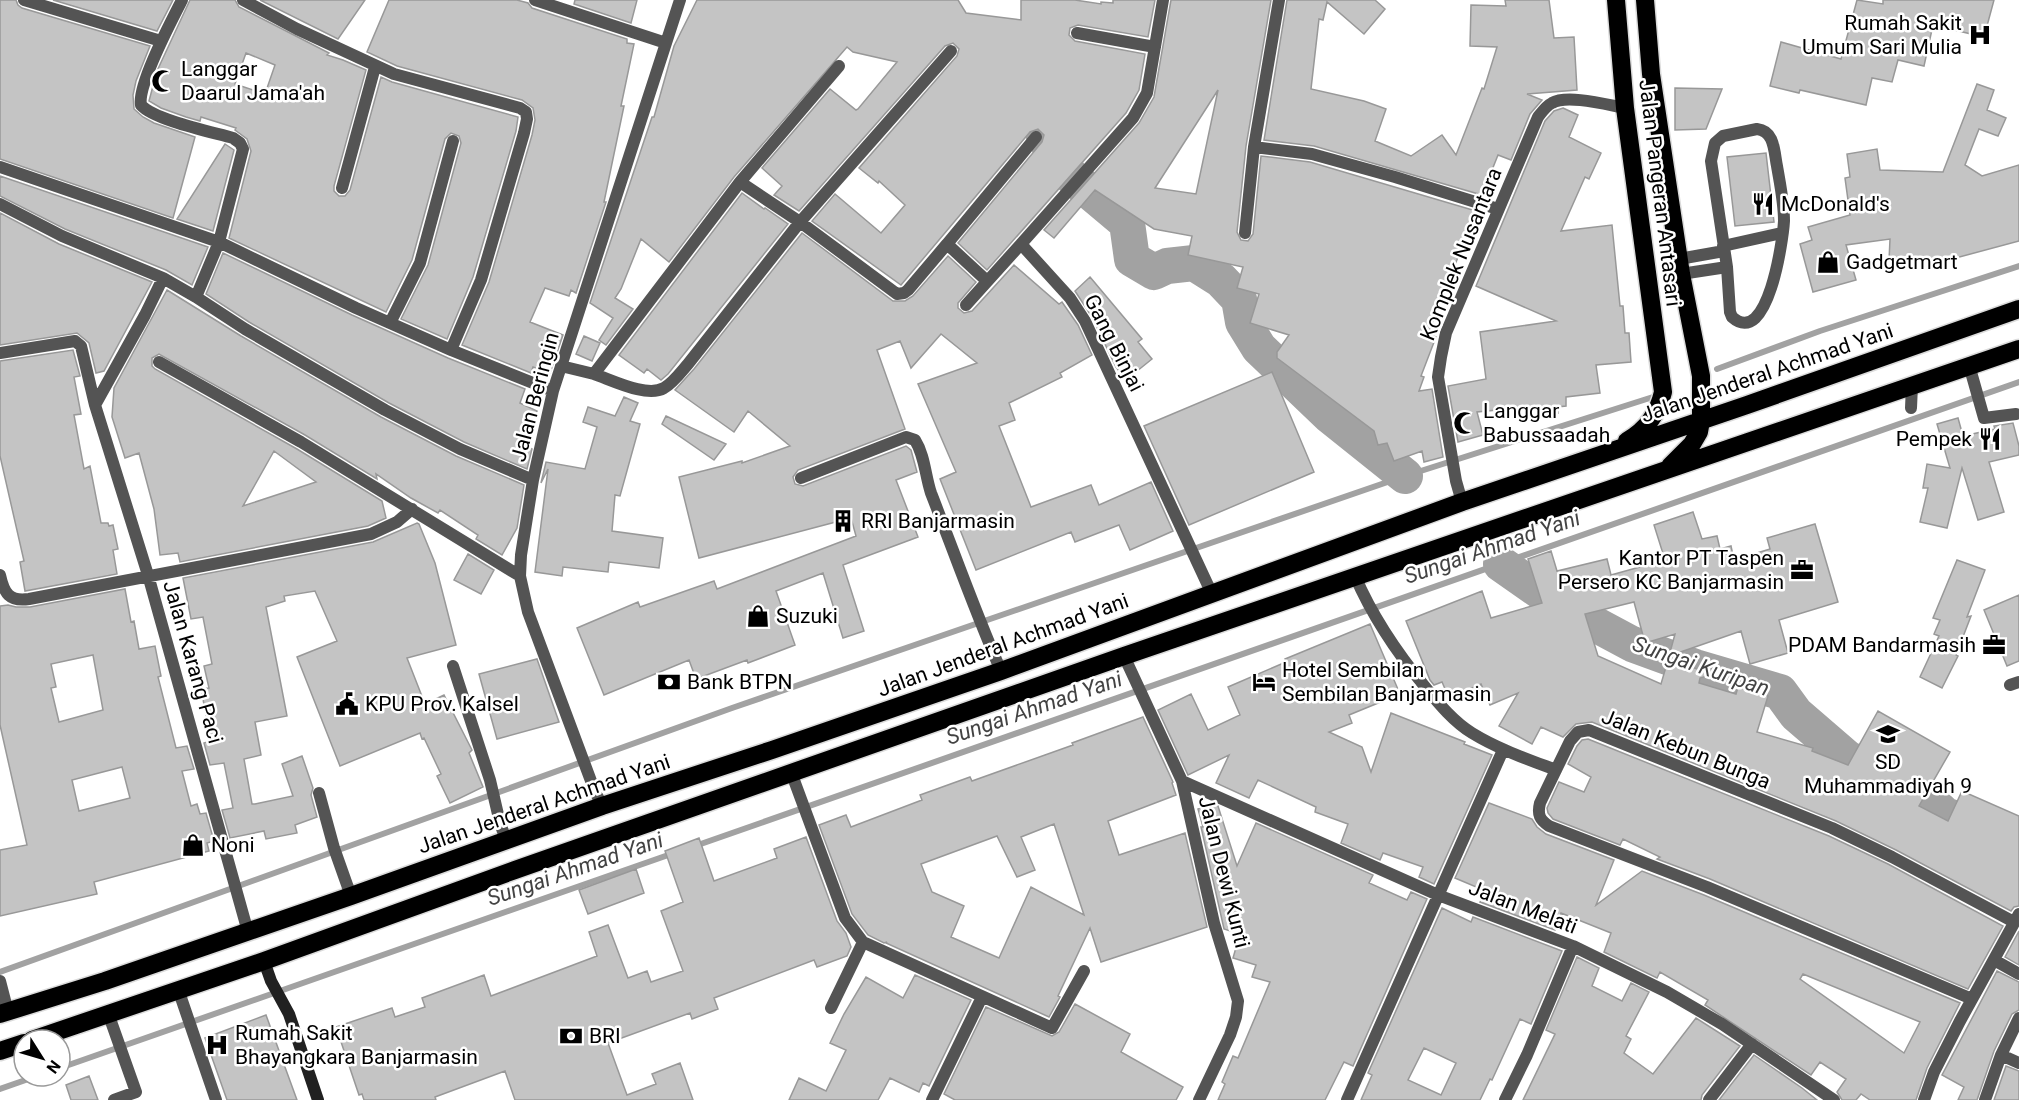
<svg xmlns="http://www.w3.org/2000/svg" width="2019" height="1100" viewBox="0 0 2019 1100" font-family="Roboto,sans-serif">
<rect width="100%" height="100%" fill="#fff"/>
<g fill="none" stroke-linecap="round" stroke-linejoin="round">
<path stroke="#a2a2a2" stroke-width="6" d="M1717 369 1820 331 2019 266
M695 846 2019 382
M0 972 732 708 1405 476 1653 397
M60 1068 674 853
M0 1089 37 1076"/>
<path stroke="#a2a2a2" stroke-width="36" d="M1023 89 1054 156 1071 176 1127 223 1132 259 1154 272 1167 266 1194 263 1221 280 1239 299 1243 322 1259 348 1330 416 1405 476
M1501 564 1561 606 1632 644 1695 667 1780 692 1796 714 1847 758 1931 802 1945 815 2019 840"/>
</g>
<path fill="#c4c4c4" stroke="#989898" stroke-width="1.5" fill-rule="evenodd" d="M0 0H16L18 5 22 8 150 46 136 81 133 95 134 109 143 117 154 123 195 137 173 218 0 159Z
M53 0H173L157 31Z
M190 0H235L239 7 329 53 327 55 343 60 366 70 334 186V191L339 196H345L350 190 381 77 392 82 518 117 516 131 473 277 447 339 401 319 428 265 461 143 459 136 451 133 445 139 412 260 386 312 229 238 251 151 247 139 235 130 236 128 201 117 200 121 186 117 161 108 149 101 157 71ZM246 53 275 65 265 94 235 84Z
M260 0H365L338 39Z
M389 0H517L528 3 532 8 627 39V43L634 44 621 106H624L604 202H606L576 293 571 290 569 296 545 288 530 322 563 335 550 373 533 367 531 373 462 345 489 282 532 135 535 120 533 108 522 100 397 66 367 52Z
M575 0H637L631 23 574 4Z
M697 0H958L966 13 1021 20V0H1075L1101 4V2L1113 3V0H1155L1148 37 1078 25 1070 28 1069 35 1075 41 1145 54 1139 90 1126 113 987 270 958 243 1042 142 1044 135 1038 129 1030 132 901 285 812 221 835 194 881 233 905 205 879 181 878 183 859 168 957 56 959 49 953 43 945 46 799 211 774 195 782 186 762 168 830 89 856 110 858 109 897 62 853 52 847 47 734 177 669 262 641 239 621 289 615 298 633 309 606 345 599 340 613 318 590 303 652 117H654L674 46Z
M1171 0H1271L1246 146 1237 232 1241 240 1248 241 1253 234 1261 156 1310 162 1476 211 1428 334 1436 337 1421 376 1424 377 1419 391 1432 389 1443 457 1424 462 1422 451 1394 461 1387 443 1378 445 1374 431 1277 358V352L1289 335 1250 323 1259 294 1237 288 1243 267 1188 255 1192 236 1154 229 1095 190 1054 238 1044 230 1139 123 1154 97ZM1218 90 1196 194 1155 188Z
M1287 0H1375L1385 9 1364 34 1327 2 1323 20 1319 19 1311 89 1364 101 1386 109 1375 141 1411 156 1442 135 1456 155 1482 88 1484 89 1497 47 1470 46 1471 5 1506 6 1505 0H1549L1554 38 1574 37 1577 90 1527 94 1542 100 1530 114 1511 160 1498 155 1482 195 1314 146 1264 140Z
M1857 0 1883 4V0H1994L1984 37 1933 25 1924 66 1898 60 1892 82 1872 78 1866 105 1800 90 1799 93 1770 86 1781 42 1841 59Z
M1977 84 1994 90 1987 110 2006 118 1998 136 1979 129 1965 165 1982 176 2019 165V241L1937 263 1889 261 1890 239 1846 245 1856 280 1813 292 1800 244 1812 240 1808 227 1850 215 1845 178 1850 177 1847 154 1877 149 1880 170 1943 172Z
M1675 88 1722 89 1706 129 1675 130Z
M1563 108 1578 115 1569 137 1601 153 1589 179 1585 177 1561 231 1612 225 1620 306H1623L1625 333H1629L1631 362 1596 365 1600 393 1566 397V406L1557 407 1558 413 1540 415 1539 406 1477 412 1483 435 1458 442 1448 386 1486 379 1480 332 1556 321 1476 286 1545 121 1554 111Z
M225 144 234 150 213 231 177 219Z
M1766 153 1774 222 1735 226 1727 157Z
M0 176 208 247 192 285 166 270 65 229 0 196Z
M742 193 764 209 765 208 788 224 668 374 661 380 647 369 644 373 619 355Z
M0 213 59 244 152 282 104 371 96 373 89 343 77 333 0 345Z
M802 233 893 301H905L913 296 948 256 976 282 958 303V308L964 313 972 311 1014 265 1059 304 1062 302 1078 325 1092 355 1060 373 1062 377 1009 403 1015 420 999 426 1031 507 1091 485 1099 505 1151 482 1173 531 1130 550 1119 525 1075 542 1071 532 976 570 940 479 956 472 918 384 977 363 941 334 911 368 900 341 877 350 905 429 798 470 793 477 795 484 803 486 906 446 911 450 917 472 896 480 918 537 843 565 864 631 843 638 823 573 776 591 795 645 748 663 747 660 696 679 689 660 604 695 577 628 638 602 640 607 714 581 717 589 856 536 851 518 699 558 679 477 742 461V463L790 446 748 411 734 432 675 390 694 369Z
M223 253 352 315 448 358 525 389 520 403 537 411 522 444 532 449 527 469 464 442 389 403 249 322 206 294Z
M1090 277 1142 339 1138 342 1152 359 1126 380 1116 367 1092 317 1075 291Z
M167 290 241 336 381 417 456 456 524 485 517 528 502 555 476 539 478 535 440 510 438 513 411 498 376 474 377 479 305 435 159 354 152 358V366L155 369 297 449 382 501 386 518 368 526 180 562 178 553 160 555 154 509 139 453 125 458 112 417 114 388ZM274 451 316 482 243 506Z
M584 336 600 343 592 361 576 354Z
M73 350 80 376 74 377 81 414 74 415 84 469 90 466 101 523H108L109 526 113 525 118 549 113 550 117 574 25 591 20 562 24 561 0 456V361Z
M1272 372 1314 472 1189 525 1144 426Z
M624 397 638 403 630 421 640 424 620 496 615 495 612 531 663 538 659 568 609 562 608 572 563 567 562 576 535 572 548 469 541 483 546 462 585 469 597 427 583 422 588 407 615 416Z
M666 416 726 444 714 460 662 424Z
M1958 418 1963 436 1995 429 1994 426 2013 423 2019 446V455L1989 462 2004 512 1978 520 1962 468 1947 528 1920 522 1928 488H1923L1927 464 1950 468 1937 424Z
M1693 512 1702 539 1717 536 1720 549 1731 546 1734 560 1770 549 1767 538 1815 524 1838 602 1779 620 1788 653 1750 664 1741 631 1669 656 1675 634 1645 643 1634 602 1585 614 1598 656 1661 684 1668 660 1714 674 1700 678 1699 683 1736 694 1738 687 1768 696 1757 732 1813 748 1812 751 1848 765 1878 711 1950 752 1919 806 1948 821 1962 791 2019 816V906L2014 907 2011 911 1896 850 1836 821 1592 722 1576 724 1563 737 1541 727 1532 744 1499 726 1518 693 1490 705 1481 684 1449 698 1442 682 1434 685 1430 680 1406 621 1482 591 1491 618 1542 603 1528 559 1551 551 1557 571 1607 559 1611 575 1665 560 1654 525Z
M417 523 419 524 435 563 456 645 407 658 425 704 444 695 472 750 469 753 483 787 450 803 437 776 441 774 424 738 422 739 420 733 340 766 297 657 337 641 315 591 284 596 285 601 266 607 287 716 255 722 261 755 244 759 252 804H255L293 796 282 764 302 756 313 788 311 795 317 817 295 825 297 833 266 839 264 831 230 838 222 810 233 808 224 763 210 765 204 743 211 741 201 689 209 688 204 666 212 664 203 617 191 619 183 578 373 542Z
M468 554 494 570 481 594 454 580Z
M1957 560 1985 570 1967 617 1971 616 1956 655 1958 656 1942 688 1920 677 1939 636 1934 634 1940 620 1933 618Z
M125 589 131 622 134 621 139 649 155 646 161 676 158 677 176 748 187 746 194 769 182 771 191 806 197 804 200 814 206 813 214 841 207 843 209 851 94 882 97 894 0 916V850L27 845 0 725V606L8 605 16 607H30ZM93 655 103 710 59 722 51 688 56 687 51 664ZM122 767 130 798 79 811 72 780Z
M2019 595V661L2007 666 1984 610Z
M1370 624 1400 694 1349 715 1352 723 1329 732 1362 747 1371 772 1391 713 1465 742 1464 744 1492 755 1434 884 1419 877 1423 867 1383 853 1380 860 1341 843 1348 824 1315 812 1316 807 1258 780 1249 798 1216 783 1229 755 1188 775 1158 710 1191 694 1208 730 1240 715 1228 687 1286 662 1285 659Z
M537 659 559 722 497 739 479 674Z
M1143 717 1173 782 1172 783 1176 795 1108 821 1119 855 1185 833 1207 927 1101 962 1090 928 1058 996 1060 997 1049 1017 886 943 887 942 884 943 868 935 852 914 819 825 846 815 851 827 922 800 920 795 970 777 972 781 1073 745 1072 743ZM1054 824 1084 915 1031 887 999 958 951 937 964 906 932 892 921 864 997 836 1017 877 1035 870 1021 837Z
M1588 739 1829 836 1888 864 2003 926 1968 989 1710 879 1657 859 1660 857 1623 839 1620 845 1553 819 1548 813 1547 808 1559 782 1584 792 1591 777 1568 764 1577 746 1582 740Z
M1489 803 1532 819 1537 827 1546 834 1614 860 1596 905 1642 871 1704 895 1960 1003 1927 1068 1916 1100H1870L1861 1094 1856 1100H1842L1837 1092 1846 1079 1820 1062 1811 1075 1705 1005 1708 1000 1660 972 1657 978 1604 952 1611 933 1561 913 1555 930 1480 902 1486 891 1455 878ZM1803 974 1920 1022 1904 1053 1800 979Z
M1213 804 1218 806 1237 866 1256 823 1373 875 1369 883 1407 900 1411 892 1427 899 1353 1066 1344 1062 1325 1100H1218L1225 1084 1222 1082 1233 1056 1238 1058 1270 982 1252 977 1256 965 1233 958 1240 934 1224 929 1201 827H1203L1198 809Z
M806 837 837 921 846 933 851 947 847 956 817 967 814 960 714 998 718 1009 692 1019 690 1013 608 1043 627 1095 656 1084 652 1074 680 1063 693 1100H515L505 1071 435 1097 436 1100H364L362 1094 359 1095 336 1027 392 1008 395 1017 425 1007 422 998 484 975 491 996 597 956 589 932 608 925 628 978 647 971 651 982 683 971 661 911 683 902 665 851 699 838 714 881 777 858 774 849Z
M636 869 644 893 588 914 579 890Z
M1442 908 1471 922 1473 917 1562 951 1531 1024 1520 1019 1492 1080 1490 1079 1480 1100H1361L1372 1075 1368 1073ZM1424 1048 1456 1063 1441 1095 1408 1080Z
M2019 931V965L2005 957Z
M1577 957 1599 968 1592 986 1622 1001 1631 983 1649 992 1626 1036 1631 1039 1624 1053 1653 1074 1696 1018 1740 1046 1702 1095 1701 1100H1523L1555 1034 1546 1030Z
M1997 971 2019 982V1010L2012 1014 1994 1051 1977 1100H1958L1964 1087 1942 1075Z
M915 975 971 1000 929 1086 923 1083 919 1092 890 1078 878 1100H789L799 1078 826 1091 846 1050 830 1043 844 1014 866 977 903 998Z
M1075 1004 1130 1034 1121 1052 1183 1087 1176 1100H955L944 1094 986 1007 1052 1036 1059 1032Z
M266 1015 297 1100H227L205 1038Z
M1754 1055 1802 1088 1817 1100H1719Z
M2006 1066 2019 1071V1100H1994Z
M89 1076 98 1100H71L66 1085Z"/>
<g fill="none" stroke-linecap="round" stroke-linejoin="round">
<g stroke="#dbdbdb" stroke-width="21">
<path id="highway" d="M1616 0 1625 108 1663 392C1658 414 1647 429 1627 441
M1645 0 1651 74 1681 274 1701 376V421L1699 432 1692 444 1670 466
M0 1014 105 981 351 896 602 806 772 750 1001 671 1462 502 1747 405 2019 309
M32 1040 264 961 515 870 1124 656 2019 349
M0 1051 24 1043"/>
</g>
<path stroke="#545454" stroke-width="12" d="M1757 129C1775 131 1774 152 1777 166 1780 184 1784 202 1784 221 1783 239 1768 349 1732 317L1730 312 1727 267 1711 161 1715 143 1723 136Z
M1723 246 1782 233
M1679 259 1724 251
M1681 274 1727 267
M1969 365 1984 418 2016 414
M1911 408 1912 385
M801 478 906 437 915 440C925 456 925 475 931 493 954 552 975 612 1001 671
M2010 685 2019 682
M319 793 334 848 351 896
M178 989 216 1100
M108 1013 136 1092 114 1100"/>
<path stroke="#545454" stroke-width="12" d="M24 0 161 41
M243 0 297 29 394 74 520 108 526 112 527 119 524 133 481 280 451 350
M535 0 666 43
M1163 0 1147 93 1133 118 1021 244 1070 298 1085 321 1212 594
M1077 33 1155 47
M1254 147 1312 154 1395 177 1498 209
M0 167 219 242 356 308 451 350 553 391
M740 182 800 222 897 294 904 293 908 290 947 244
M342 188 375 67
M0 204 62 236 163 278 145 315 95 405
M1245 233 1254 147 1279 0
M163 278 196 297 219 242 243 149 240 143 233 138C212 132 154 120 141 105 137 85 172 20 182 0
M987 281 947 244 1036 137
M196 297 245 329 385 410 460 449 533 480
M966 305 1021 244
M390 323 420 263 453 141
M0 353 75 341 81 346 95 405 148 575 248 932
M159 362 301 442 520 576
M561 366 594 374 740 182 839 66
M594 374C612 380 647 398 664 388 673 383 681 372 688 364L800 222 951 51
M1462 502 1456 481 1438 377 1441 357 1446 333 1538 117C1542 112 1546 106 1552 103 1567 94 1608 105 1625 108
M0 575C4 593 9 602 29 599L371 534 397 522 412 509
M1355 576C1373 618 1397 653 1426 688 1439 704 1454 722 1472 733 1498 749 1527 759 1556 770
M1124 656 1182 781 1214 923 1238 1001 1236 1017 1230 1035 1199 1100
M453 666 490 780 500 823 506 840
M791 772 845 918 863 942 1052 1028 1084 971
M1182 781 1438 895 1573 946 1667 992 1722 1024 1834 1100
M602 806 594 789 528 612 520 576 521 555 533 480 553 391 680 0
M1994 960 2019 974
M0 981 8 1012
M1972 999 1707 887 1549 826C1540 820 1537 815 1540 803L1570 741 1578 732 1589 730 1832 828 1892 857 2014 922
M831 1008 863 942
M2001 1055 2019 1063
M932 1100 982 997
M1347 1100 1503 750
M1505 1100 1527 1055 1573 946
M1709 1100 1752 1044
M1924 1100 1934 1072 1960 1021 2019 914
M1985 1100 2001 1055 2019 1018"/>
<path stroke="#212121" stroke-width="12" d="M264 961 271 981 289 1014 318 1100"/>
<use href="#highway" stroke="#000" stroke-width="18"/>
</g>
<defs>
<g id="hospital-bare" transform="scale(1.8)"><path d="M-5-5h3v3.5h4V-5h3V5h-3V1.5h-4V5h-3Z" fill="#000" stroke="#fff" stroke-width="2.5" paint-order="stroke"/></g>
<g id="mosque-bare" transform="scale(1.8)"><path d="M3.5-4.9A6 6 0 1 0 3.5 4.9A5 5 0 1 1 3.5-4.9Z" fill="#000" stroke="#fff" stroke-width="2.5" paint-order="stroke"/></g>
<g id="restaurant-bare" transform="scale(1.8)"><path d="M-5-6h1v4h1v-4h1v4h1v-4h1v5L-1.5 .5V6h-2V.5L-5-1ZM5-6V6H3V1.5H1.5Q1.5-4 5-6Z" fill="#000" stroke="#fff" stroke-width="2.5" paint-order="stroke"/></g>
<g id="shop-bare" transform="scale(1.8)"><path d="M-5-2.5h2.3a2.7 3.5 0 0 1 5.4 0H5L5.5 6h-11ZM-1.5-2.5h3a1.5 2.3 0 0 0-3 0Z" fill="#000" stroke="#fff" stroke-width="2.5" paint-order="stroke"/></g>
<g id="building-bare" transform="scale(1.8)"><path d="M-4-6H4V6H1V3H-1V6H-4ZM-2.5-4.3h1.7v1.8h-1.7ZM.8-4.3h1.7v1.8H.8ZM-2.5-1h1.7V.8h-1.7ZM.8-1h1.7V.8H.8Z" fill="#000" stroke="#fff" stroke-width="2.5" paint-order="stroke"/></g>
<g id="office-bare" transform="scale(1.8)"><path d="M-6-3h4V-5.5h4V-3h4V5H-6ZM-1-4.5V-3h2v-1.5ZM-6 0V1H6V0Z" fill="#000" stroke="#fff" stroke-width="2.5" paint-order="stroke"/></g>
<g id="bank-bare" transform="scale(1.8)"><path d="M-6-4H6V4H-6ZM0-2.3a2.3 2.3 0 1 0 0 4.6a2.3 2.3 0 1 0 0-4.6Z" fill="#000" stroke="#fff" stroke-width="2.5" paint-order="stroke"/></g>
<g id="hotel-bare" transform="scale(1.8)"><path d="M-6-4.5h1.5V1H6V5H4.5V3h-9V5H-6ZM-4 0a1.8 1.8 0 1 1 3.6 0ZM.5 0V-2.5h3Q6-2.5 6 0Z" fill="#000" stroke="#fff" stroke-width="2.5" paint-order="stroke"/></g>
<g id="civic-bare" transform="scale(1.8)"><path d="M-.6-6.5H3V-4.5H.6V-3L4-1V1h2V6H-6V1h2V-1L-.6-3ZM-1.2 2.5V6h2.4V2.5Z" fill="#000" stroke="#fff" stroke-width="2.5" paint-order="stroke"/></g>
<g id="school-bare" transform="scale(1.8)"><path d="M0-5L7-2L0 1L-7-2ZM-4 1L0 2.5L4 1V4Q0 6-4 4Z" fill="#000" stroke="#fff" stroke-width="2.5" paint-order="stroke"/></g>
</defs>
<g fill-rule="evenodd">
<use href="#hospital-bare" x="1980" y="35"/>
<use href="#mosque-bare" x="163" y="81"/>
<use href="#restaurant-bare" x="1763" y="204"/>
<use href="#shop-bare" x="1828" y="262"/>
<use href="#mosque-bare" x="1465" y="423"/>
<use href="#restaurant-bare" x="1990" y="439"/>
<use href="#building-bare" x="843" y="521"/>
<use href="#office-bare" x="1802" y="570"/>
<use href="#shop-bare" x="758" y="616"/>
<use href="#office-bare" x="1994" y="645"/>
<use href="#bank-bare" x="669" y="682"/>
<use href="#hotel-bare" x="1264" y="682"/>
<use href="#civic-bare" x="347" y="704"/>
<use href="#school-bare" x="1888" y="734"/>
<use href="#shop-bare" x="193" y="845"/>
<use href="#bank-bare" x="571" y="1036"/>
<use href="#hospital-bare" x="217" y="1045"/>
</g>
<g text-anchor="middle" dominant-baseline="central" stroke-width="5" stroke-linejoin="round" paint-order="stroke">
<g font-size="21" fill="#000" stroke="#fff" text-anchor="start">
<text x="1962" y="23" text-anchor="end">Rumah Sakit<tspan x="1962" dy="24">Umum Sari Mulia</tspan></text>
<text x="181" y="69">Langgar<tspan x="181" dy="24">Daarul Jama'ah</tspan></text>
<text x="1781" y="204">McDonald's</text>
<text x="1846" y="262">Gadgetmart</text>
<text x="1483" y="411">Langgar<tspan x="1483" dy="24">Babussaadah</tspan></text>
<text x="1972" y="439" text-anchor="end">Pempek</text>
<text x="861" y="521">RRI Banjarmasin</text>
<text x="1784" y="558" text-anchor="end">Kantor PT Taspen<tspan x="1784" dy="24">Persero KC Banjarmasin</tspan></text>
<text x="776" y="616">Suzuki</text>
<text x="1976" y="645" text-anchor="end">PDAM Bandarmasih</text>
<text x="1282" y="670">Hotel Sembilan<tspan x="1282" dy="24">Sembilan Banjarmasin</tspan></text>
<text x="687" y="682">Bank BTPN</text>
<text x="365" y="704">KPU Prov. Kalsel</text>
<text x="1888" y="762" text-anchor="middle">SD<tspan x="1888" dy="24">Muhammadiyah 9</tspan></text>
<text x="211" y="845">Noni</text>
<text x="235" y="1033">Rumah Sakit<tspan x="235" dy="24">Bhayangkara Banjarmasin</tspan></text>
<text x="589" y="1036">BRI</text>
</g>
<g font-size="21" fill="#000" stroke="#fff">
<text transform="translate(1660 193) rotate(83)">Jalan Pangeran Antasari</text>
<text transform="translate(1461 254) rotate(-68)">Komplek Nusantara</text>
<text transform="translate(1114 343) rotate(63)">Gang Binjai</text>
<text transform="translate(1767 373) rotate(-19)">Jalan Jenderal Achmad Yani</text>
<text transform="translate(535 397) rotate(-75)">Jalan Beringin</text>
<text transform="translate(1003 645) rotate(-20)">Jalan Jenderal Achmad Yani</text>
<text transform="translate(193 662) rotate(74)">Jalan Karang Paci</text>
<text transform="translate(1686 749) rotate(22)">Jalan Kebun Bunga</text>
<text transform="translate(544 804) rotate(-19)">Jalan Jenderal Achmad Yani</text>
<text transform="translate(1224 872) rotate(76)">Jalan Dewi Kunti</text>
<text transform="translate(1523 907) rotate(21)">Jalan Melati</text>
</g>
<g font-size="22" font-style="italic" fill="#434343" stroke="#fff">
<text transform="translate(1492 547) rotate(-19)">Sungai Ahmad Yani</text>
<text transform="translate(1701 666) rotate(19)">Sungai Kuripan</text>
<text transform="translate(1034 708) rotate(-19)">Sungai Ahmad Yani</text>
<text transform="translate(575 869) rotate(-19)">Sungai Ahmad Yani</text>
</g>
</g>
<g transform="translate(42 1058) rotate(127)"><circle r="28" fill="#ffffff" stroke="#999999" stroke-width="1.5"/>
<path d="M0-4.5L10 22L0 15L-10 22Z" fill="#000000"/>
<text y="-9" font-size="16" font-weight="bold" text-anchor="middle" fill="#000000">N</text>
</g>
</svg>
